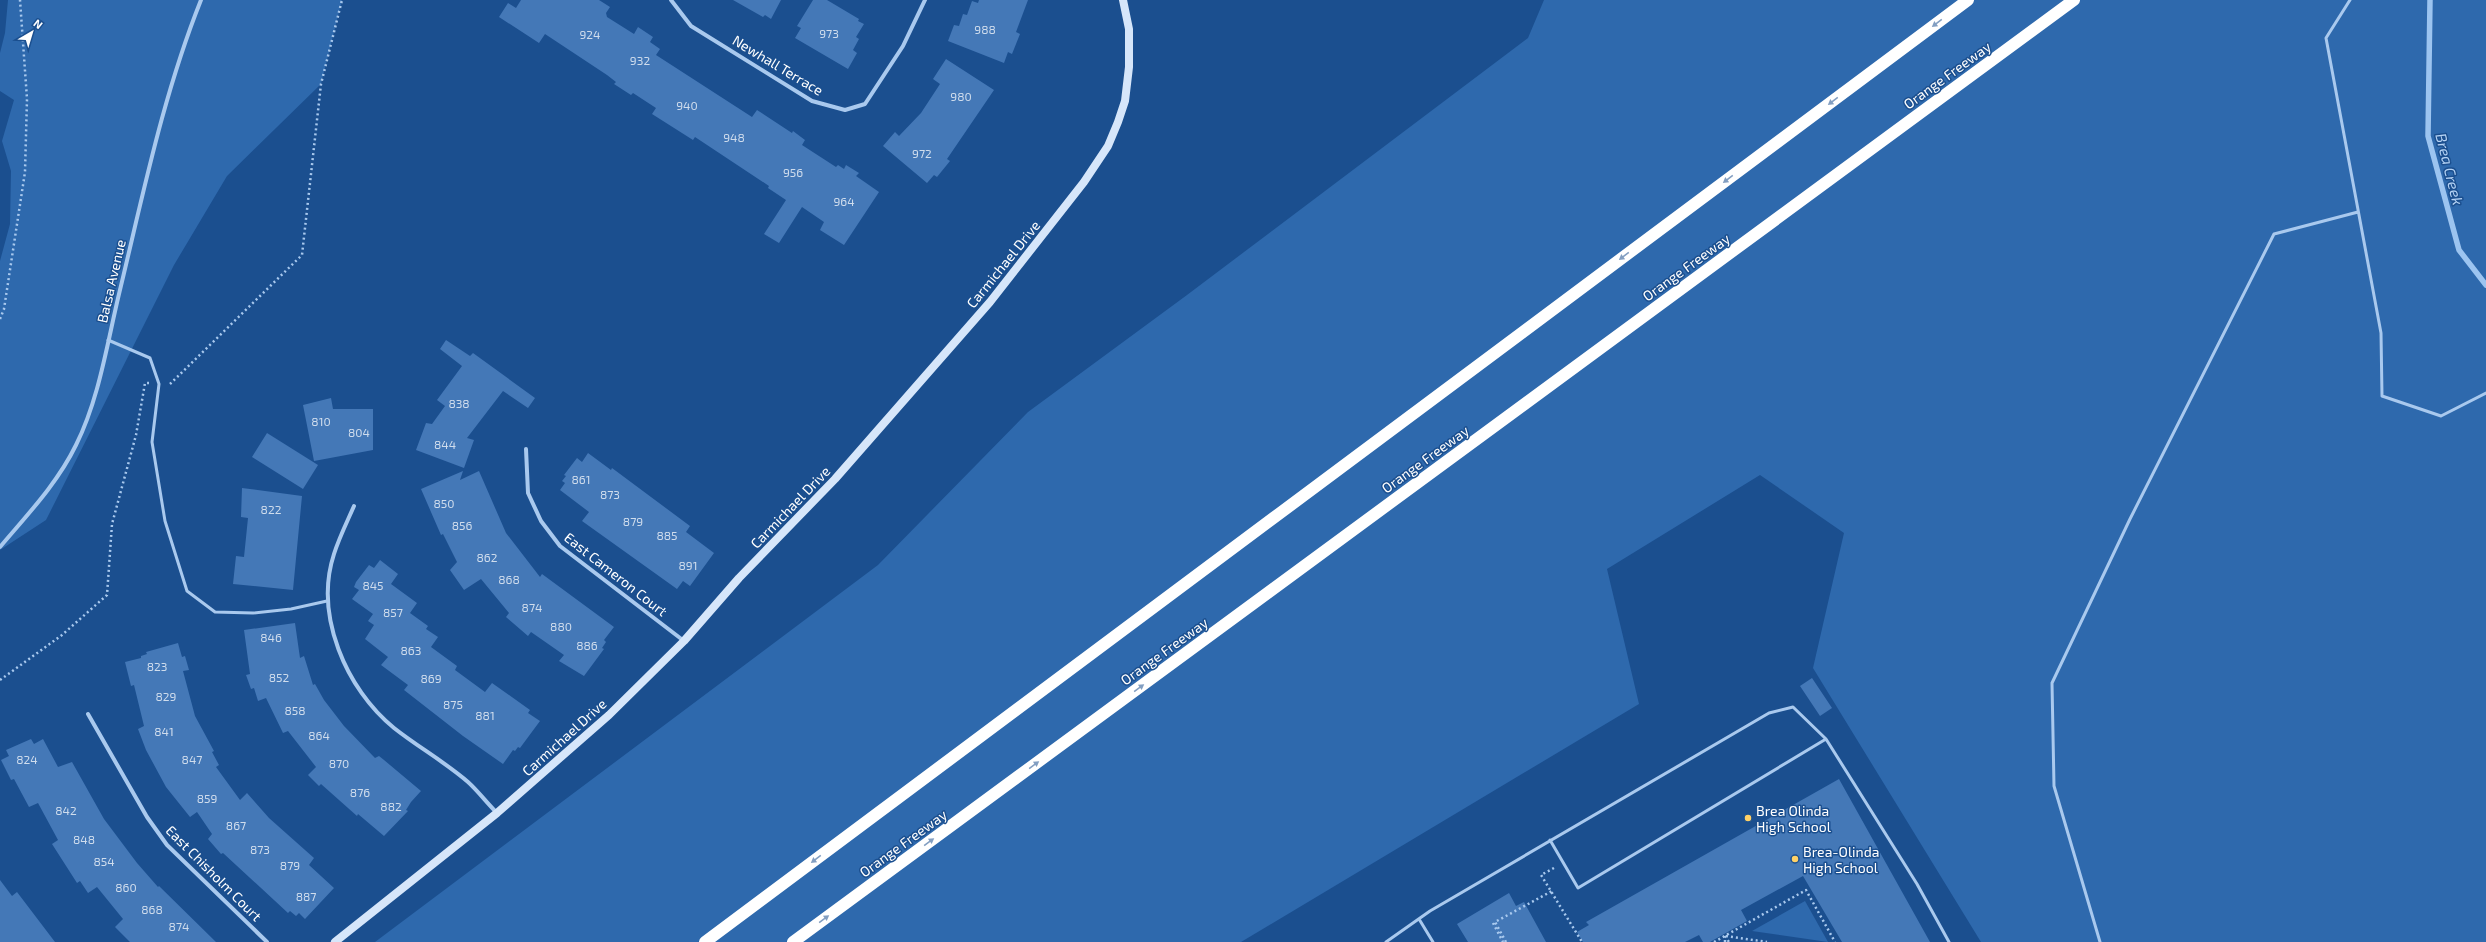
<svg xmlns="http://www.w3.org/2000/svg" width="2486" height="942" viewBox="0 0 2486 942" font-family="'Exo 2',sans-serif">
<rect width="100%" height="100%" fill="#1b4f8f"/>
<path fill="#2e69ad" d="M8 0H342L321 84 227 176 174 265 46 520 0 550V261L10 224 11 171 2 141 14 100 0 91V53L5 33Z
M1544 0H2486V942H1981L1813 668 1844 533 1760 475 1607 569 1639 704 1241 942H375L878 565 1028 412 1187 295 1528 38Z
M1805 901 1828 942 1752 931Z"/>
<g fill="none" stroke-linecap="round" stroke-linejoin="round">
<path stroke="#9cc4f0" stroke-width="5.5" d="M2430 0 2428 136 2459 250 2486 285"/>
</g>
<path fill="#4478b7" d="M521 0H599L610 7 606 13 607 17 634 34 638 27 653 37 650 42 660 49 656 55 752 117 757 110 792 133 793 131 805 140 802 145 836 167 838 165 844 169 846 165 859 173 856 176 879 192 844 245 820 230 824 222 802 207 779 243 764 234 786 200 768 188 769 186 695 137 693 140 652 114 656 108 633 93 631 95 614 84 616 82 607 75 545 34 539 43 499 17 508 3 516 8Z
M733 0H781L771 19 765 15 763 17Z
M813 0H827L859 19 858 21 864 24 856 37 859 39 853 50 857 53 848 69 795 38 801 28 797 26Z
M979 0H1028L1016 32 1020 34 1012 54 1008 52 1004 63 948 41 954 25 959 26 963 14 967 15 972 1 978 3Z
M946 59 994 90 947 159 950 161 937 177 934 175 927 183 883 146 895 132 899 136 921 113 940 84 933 79Z
M446 340 470 356 473 353 535 398 528 408 503 391 467 438 474 440 464 468 416 450 426 423 432 424 445 406 437 400 462 366 440 349Z
M331 398 333 409H373V450L314 461 303 405Z
M267 433 318 465 303 489 252 457Z
M588 453 611 470 612 468 690 526 686 532 714 553 690 586 683 581 677 589 582 521 589 512 560 490 565 483 562 481 566 476 564 475 577 458 582 462Z
M463 471 460 480 479 471 506 533 540 577 542 574 614 627 604 640 606 642 602 648 604 649 584 676 559 661 564 655 531 632 528 636 506 617 509 613 481 579 464 590 450 570 457 562 443 534 441 535 421 489Z
M242 488 302 496 293 590 233 584 236 556 244 557 248 518 241 517Z
M380 560 398 574 391 584 417 603 410 613 428 626 426 629 438 637 431 647 457 666 455 670 485 692 492 683 530 710 528 713 540 721 520 748 518 747 515 751 513 750 503 764 463 736 404 690 408 685 381 665 388 657 365 639 374 625 368 621 373 614 352 599 359 590 354 587 356 582 369 565 374 568Z
M295 623 300 658 304 656 313 685 315 684 324 700 344 726 375 758 379 756 384 760 421 791 411 802 406 810 408 811 384 836 358 814 357 816 321 784 319 786 308 775 316 767 288 731 283 733 266 698 258 701 254 688 251 689 246 675 250 674 244 630Z
M178 643 182 657 185 656 189 670 183 671 195 716 214 751 212 752 219 765 216 767 240 800 247 793 269 818 314 858 309 865 334 888 305 919 299 913 296 916 290 911 288 913 223 853 221 854 208 839 212 834 197 812 190 817 166 787 146 750 138 729 144 726 134 685 131 686 125 662 141 658V656L147 654 146 652Z
M1812 678 1832 708 1820 716 1800 686Z
M31 739 34 744 43 739 58 767 72 762 104 819 137 863 158 887 159 886 216 942H130L115 927 123 919 97 887 88 893 80 881 77 883 52 844 58 840 38 803 29 807 14 779 11 780 1 760 9 756 6 750Z
M1839 779 1930 942H1842L1803 876 1741 910 1747 921 1710 942H1703L1699 935 1685 942H1583L1577 932 1589 925 1586 922Z
M0 880 12 896 17 892 55 942H0Z
M1509 893 1516 906 1524 902 1546 942H1468L1457 924Z"/>
<g fill="none" stroke-linecap="round" stroke-linejoin="round">
<path stroke="#a9c9ee" stroke-width="2.5" stroke-dasharray="2 3" stroke-linecap="butt" d="M0 319 4 309 25 172 27 99 20 0
M170 384 302 255 321 84 342 0
M0 680 62 635 107 595 112 524 136 435 145 383H149
M1554 868 1541 875 1582 942
M1493 923 1503 942
M1725 936 1729 942
M1726 936 1767 942
M1506 942 1495 922 1552 891
M1714 942 1806 890 1835 942
M1725 942V936"/>
<path stroke="#a9c9ee" stroke-width="3" d="M2350 0 2326 38 2381 333 2382 396 2441 416 2486 393
M108 340 150 358 159 384 152 442 165 521 187 591 215 612 253 613 291 609 327 601
M1550 840 1578 888 1826 739
M1419 919 1433 942
M1386 942 1430 911 1769 713 1793 707 1826 739 1917 884 1949 942
M2100 942 2054 786 2052 683 2130 519 2274 234 2358 212"/>
<path stroke="#a9c9ee" stroke-width="4" d="M671 0 691 26 812 101 845 110 865 104 903 46 925 0
M526 449 528 493 541 521 560 546 684 641
M354 506C347 522 339 538 334 554 314 615 346 689 394 728 418 747 445 762 468 782 478 791 487 803 497 813
M0 547C27 515 57 484 76 445 99 399 107 344 119 294 143 195 163 95 201 0
M88 714 147 817 167 845 267 942"/>
<path stroke="#d6e6fa" stroke-width="8" d="M335 942 497 813 609 715 684 641 739 578 835 479 990 302 1084 182 1108 146 1118 122 1125 101 1129 67V29L1123 0"/>
<path stroke="#fff" stroke-width="12" d="M705 942 1968 0
M793 942 2074 0"/>
</g>
<defs><path id="oneway-solid" d="M-6-.8H1V-3.2L6.5 0L1 3.2V.8H-6Z"/></defs>
<g fill="#829ec1">
<use href="#oneway-solid" transform="translate(1937 23) rotate(143)"/>
<use href="#oneway-solid" transform="translate(1833 101) rotate(143)"/>
<use href="#oneway-solid" transform="translate(1728 179) rotate(143)"/>
<use href="#oneway-solid" transform="translate(1624 256) rotate(143)"/>
<use href="#oneway-solid" transform="translate(1139 688) rotate(-36)"/>
<use href="#oneway-solid" transform="translate(1034 765) rotate(-36)"/>
<use href="#oneway-solid" transform="translate(929 842) rotate(-36)"/>
<use href="#oneway-solid" transform="translate(816 859) rotate(143)"/>
<use href="#oneway-solid" transform="translate(824 919) rotate(-36)"/>
</g>
<g fill="#ffd166" stroke="#1b4f8f" stroke-width="1.5">
<circle cx="1748" cy="818" r="4"/>
<circle cx="1795" cy="859" r="4"/>
</g>
<g text-anchor="middle" dominant-baseline="central" stroke-width="3" stroke-linejoin="round" paint-order="stroke">
<g font-size="12" fill="#d0dded">
<text x="985" y="29">988</text>
<text x="829" y="33">973</text>
<text x="590" y="34">924</text>
<text x="640" y="60">932</text>
<text x="961" y="96">980</text>
<text x="687" y="105">940</text>
<text x="734" y="137">948</text>
<text x="922" y="153">972</text>
<text x="793" y="172">956</text>
<text x="844" y="201">964</text>
<text x="459" y="403">838</text>
<text x="321" y="421">810</text>
<text x="359" y="432">804</text>
<text x="445" y="444">844</text>
<text x="581" y="479">861</text>
<text x="610" y="494">873</text>
<text x="444" y="503">850</text>
<text x="271" y="509">822</text>
<text x="633" y="521">879</text>
<text x="462" y="525">856</text>
<text x="667" y="535">885</text>
<text x="487" y="557">862</text>
<text x="688" y="565">891</text>
<text x="509" y="579">868</text>
<text x="373" y="585">845</text>
<text x="532" y="607">874</text>
<text x="393" y="612">857</text>
<text x="561" y="626">880</text>
<text x="271" y="637">846</text>
<text x="587" y="645">886</text>
<text x="411" y="650">863</text>
<text x="157" y="666">823</text>
<text x="279" y="677">852</text>
<text x="431" y="678">869</text>
<text x="166" y="696">829</text>
<text x="453" y="704">875</text>
<text x="295" y="710">858</text>
<text x="485" y="715">881</text>
<text x="164" y="731">841</text>
<text x="319" y="735">864</text>
<text x="27" y="759">824</text>
<text x="192" y="759">847</text>
<text x="339" y="763">870</text>
<text x="360" y="792">876</text>
<text x="207" y="798">859</text>
<text x="391" y="806">882</text>
<text x="66" y="810">842</text>
<text x="236" y="825">867</text>
<text x="84" y="839">848</text>
<text x="260" y="849">873</text>
<text x="104" y="861">854</text>
<text x="290" y="865">879</text>
<text x="126" y="887">860</text>
<text x="306" y="896">887</text>
<text x="152" y="909">868</text>
<text x="179" y="926">874</text>
</g>
<g font-size="14" fill="#fff" stroke="#1b4f8f">
<text transform="translate(778 65) rotate(31)">Newhall Terrace</text>
<text transform="translate(1947 75) rotate(-36)">Orange Freeway</text>
<text transform="translate(1003 264) rotate(-51)">Carmichael Drive</text>
<text transform="translate(1686 267) rotate(-36)">Orange Freeway</text>
<text transform="translate(111 281) rotate(-77)">Balsa Avenue</text>
<text transform="translate(1425 459) rotate(-36)">Orange Freeway</text>
<text transform="translate(790 507) rotate(-46)">Carmichael Drive</text>
<text transform="translate(616 574) rotate(38)">East Cameron Court</text>
<text transform="translate(1164 651) rotate(-36)">Orange Freeway</text>
<text transform="translate(564 737) rotate(-42)">Carmichael Drive</text>
<text transform="translate(903 843) rotate(-36)">Orange Freeway</text>
<text transform="translate(214 873) rotate(45)">East Chisholm Court</text>
</g>
<g font-size="14" fill="#fff" stroke="#1b4f8f" text-anchor="start">
<text x="1756" y="810">Brea Olinda<tspan x="1756" dy="16">High School</tspan></text>
<text x="1803" y="851">Brea-Olinda<tspan x="1803" dy="16">High School</tspan></text>
</g>
<g font-size="15" font-style="italic" fill="#b5d3f5" stroke="#1b4f8f">
<text transform="translate(2450 169) rotate(76)">Brea Creek</text>
</g>
</g>
<g transform="translate(32 32) rotate(38)" stroke="#1b4f8f" stroke-width="3" paint-order="stroke">
<path d="M0-3L7 15L0 10L-7 15Z" fill="#ffffff"/>
<text y="-6" font-size="11" font-weight="bold" text-anchor="middle" fill="#ffffff">N</text>
</g>
</svg>
